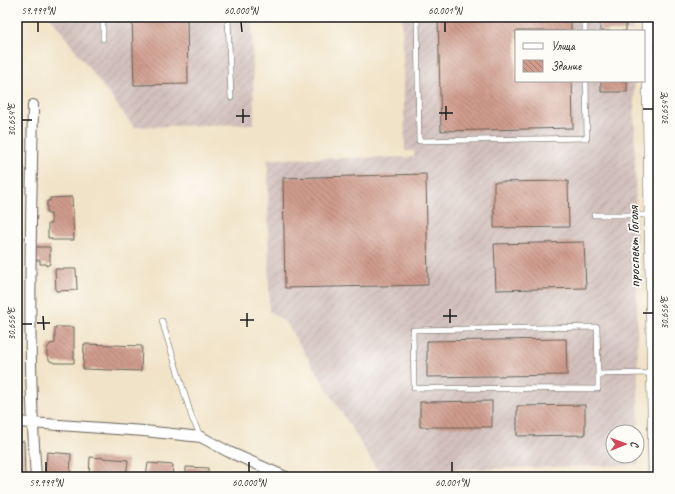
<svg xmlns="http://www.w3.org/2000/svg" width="675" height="494" viewBox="0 0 675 494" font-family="Caveat,sans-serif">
<defs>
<pattern id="industrial-furrows" width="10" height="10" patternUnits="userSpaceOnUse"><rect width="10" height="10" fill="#d1c0bc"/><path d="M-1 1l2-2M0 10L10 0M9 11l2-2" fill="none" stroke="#b3a4a1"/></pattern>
<pattern id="building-back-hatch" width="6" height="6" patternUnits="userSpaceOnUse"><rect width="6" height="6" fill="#cf9b8c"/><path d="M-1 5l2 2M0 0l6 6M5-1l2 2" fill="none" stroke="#a77e72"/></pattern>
</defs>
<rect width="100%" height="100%" fill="#fdfcf7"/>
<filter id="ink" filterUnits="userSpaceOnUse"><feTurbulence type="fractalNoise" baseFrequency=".025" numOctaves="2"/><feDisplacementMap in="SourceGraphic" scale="8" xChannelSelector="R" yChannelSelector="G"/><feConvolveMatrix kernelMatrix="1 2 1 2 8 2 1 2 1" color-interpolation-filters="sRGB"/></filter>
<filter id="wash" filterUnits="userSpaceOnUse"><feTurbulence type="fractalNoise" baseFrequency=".012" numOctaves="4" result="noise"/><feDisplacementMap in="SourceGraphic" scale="16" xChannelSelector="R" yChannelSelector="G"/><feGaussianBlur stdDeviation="0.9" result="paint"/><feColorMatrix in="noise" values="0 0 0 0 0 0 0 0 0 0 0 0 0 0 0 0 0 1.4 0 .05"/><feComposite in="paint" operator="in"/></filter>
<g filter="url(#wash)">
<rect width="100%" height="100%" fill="#f1e3c7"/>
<path fill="url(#industrial-furrows)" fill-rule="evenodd" d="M50 17H252L254 124 134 127Z
M402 17H633V31H516V81H634L639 465 378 471 286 323 269 311 268 159 414 157V151H405ZM613 432H637V456H613Z"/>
<g id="blocks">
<path fill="url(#building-back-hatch)" d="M132 17H187L188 84 134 85Z
M438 17H571V31H516V81H572L573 128 441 131Z
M600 17H626V31H600Z
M601 81H627V92H601Z
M426 174 428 285 285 288 283 178Z
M568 181 569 227 494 228V182Z
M72 197 74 240H52L51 238H48V224H51V214H47V201H50V198Z
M584 242 586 288 496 290 494 244Z
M35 247H50V264L46 266V264H40V260H35Z
M55 269H76L77 290 56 291Z
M55 327H74V363H55L50 361 47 356V349L50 344 55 343Z
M566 339 567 375 427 377V341Z
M84 344 142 346 141 371 83 369Z
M492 401V427H420V402Z
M585 405V435L517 436V406Z
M17 441H24L25 477H17Z
M47 452 71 454 70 477H45Z
M90 457 128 460 126 477H89Z
M148 463 173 465 172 477H146Z
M186 467 208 468V477H186Z"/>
</g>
</g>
<g filter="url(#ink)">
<use href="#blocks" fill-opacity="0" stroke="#676258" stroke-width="1"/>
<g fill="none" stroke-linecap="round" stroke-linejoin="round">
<g stroke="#676258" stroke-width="6">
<path id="service" d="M103 17V39
M228 17 231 98
M417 17 419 141 587 138 586 81
M585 17V31
M594 215H650
M162 321 192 418 201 437
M598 374 597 327 413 330 414 388 598 389V374L652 373"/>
</g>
<g stroke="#676258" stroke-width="12">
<path id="minor" d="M33 105C31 229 27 353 36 477
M17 422 144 431 201 437 229 452 286 477"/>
</g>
<g stroke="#676258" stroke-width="14">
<path id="tertiary" d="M648 17 655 477"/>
</g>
<use href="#service" stroke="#fff" stroke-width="5"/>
<use href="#minor" stroke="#fff" stroke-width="10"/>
<use href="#tertiary" stroke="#fff" stroke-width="13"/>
</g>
</g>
<path fill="none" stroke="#1c1c1c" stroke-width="1.5" d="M38 22V32M241 22 242 32M445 22V32M446 106V120M243 109V123M643 109H653M439 113H453M236 116H250M22 120H32M450 309V323M247 313V327M643 313H653M43 316 44 330M443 316H457M240 320H254M37 323H50M22 324H32M46 462V472M249 462V472M452 462V472"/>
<g text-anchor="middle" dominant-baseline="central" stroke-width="3.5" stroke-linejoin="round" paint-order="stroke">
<g font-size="16" fill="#1c1c1c" stroke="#fdfcf7">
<text transform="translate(634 247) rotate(-91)">проспект Гоголя</text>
</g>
</g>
<rect width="675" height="494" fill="none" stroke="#fdfcf7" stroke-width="44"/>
<rect x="515" y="30" width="130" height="52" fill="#fdfcf7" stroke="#a3a29f"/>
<rect x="523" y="43" width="20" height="6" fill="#ffffff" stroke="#a3a29f"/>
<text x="551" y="50" font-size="12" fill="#1c1c1c">Улица</text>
<rect x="523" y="60" width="20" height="12" fill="url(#building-back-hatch)" stroke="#a3a29f"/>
<text x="551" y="70" font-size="12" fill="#1c1c1c">Здание</text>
<g transform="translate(625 444) rotate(89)"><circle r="19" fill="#fdfcf7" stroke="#a3a29f"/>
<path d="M0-3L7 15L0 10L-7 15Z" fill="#d1495b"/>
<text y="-6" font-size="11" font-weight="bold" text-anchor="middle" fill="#1c1c1c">С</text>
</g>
<rect x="22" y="22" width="631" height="450" fill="none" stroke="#1c1c1c" stroke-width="1.5"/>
<g font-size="10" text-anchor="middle" fill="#1c1c1c">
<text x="38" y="14">59.999°N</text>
<text x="241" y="14">60.000°N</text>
<text x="445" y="14">60.001°N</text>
<text transform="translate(664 109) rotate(-90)" y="4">30.654°E</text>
<text transform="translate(11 120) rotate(-90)" y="4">30.654°E</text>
<text transform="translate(664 313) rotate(-90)" y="4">30.656°E</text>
<text transform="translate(11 324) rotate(-90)" y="4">30.656°E</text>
<text x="46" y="486">59.999°N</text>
<text x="249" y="486">60.000°N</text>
<text x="452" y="486">60.001°N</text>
</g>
</svg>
